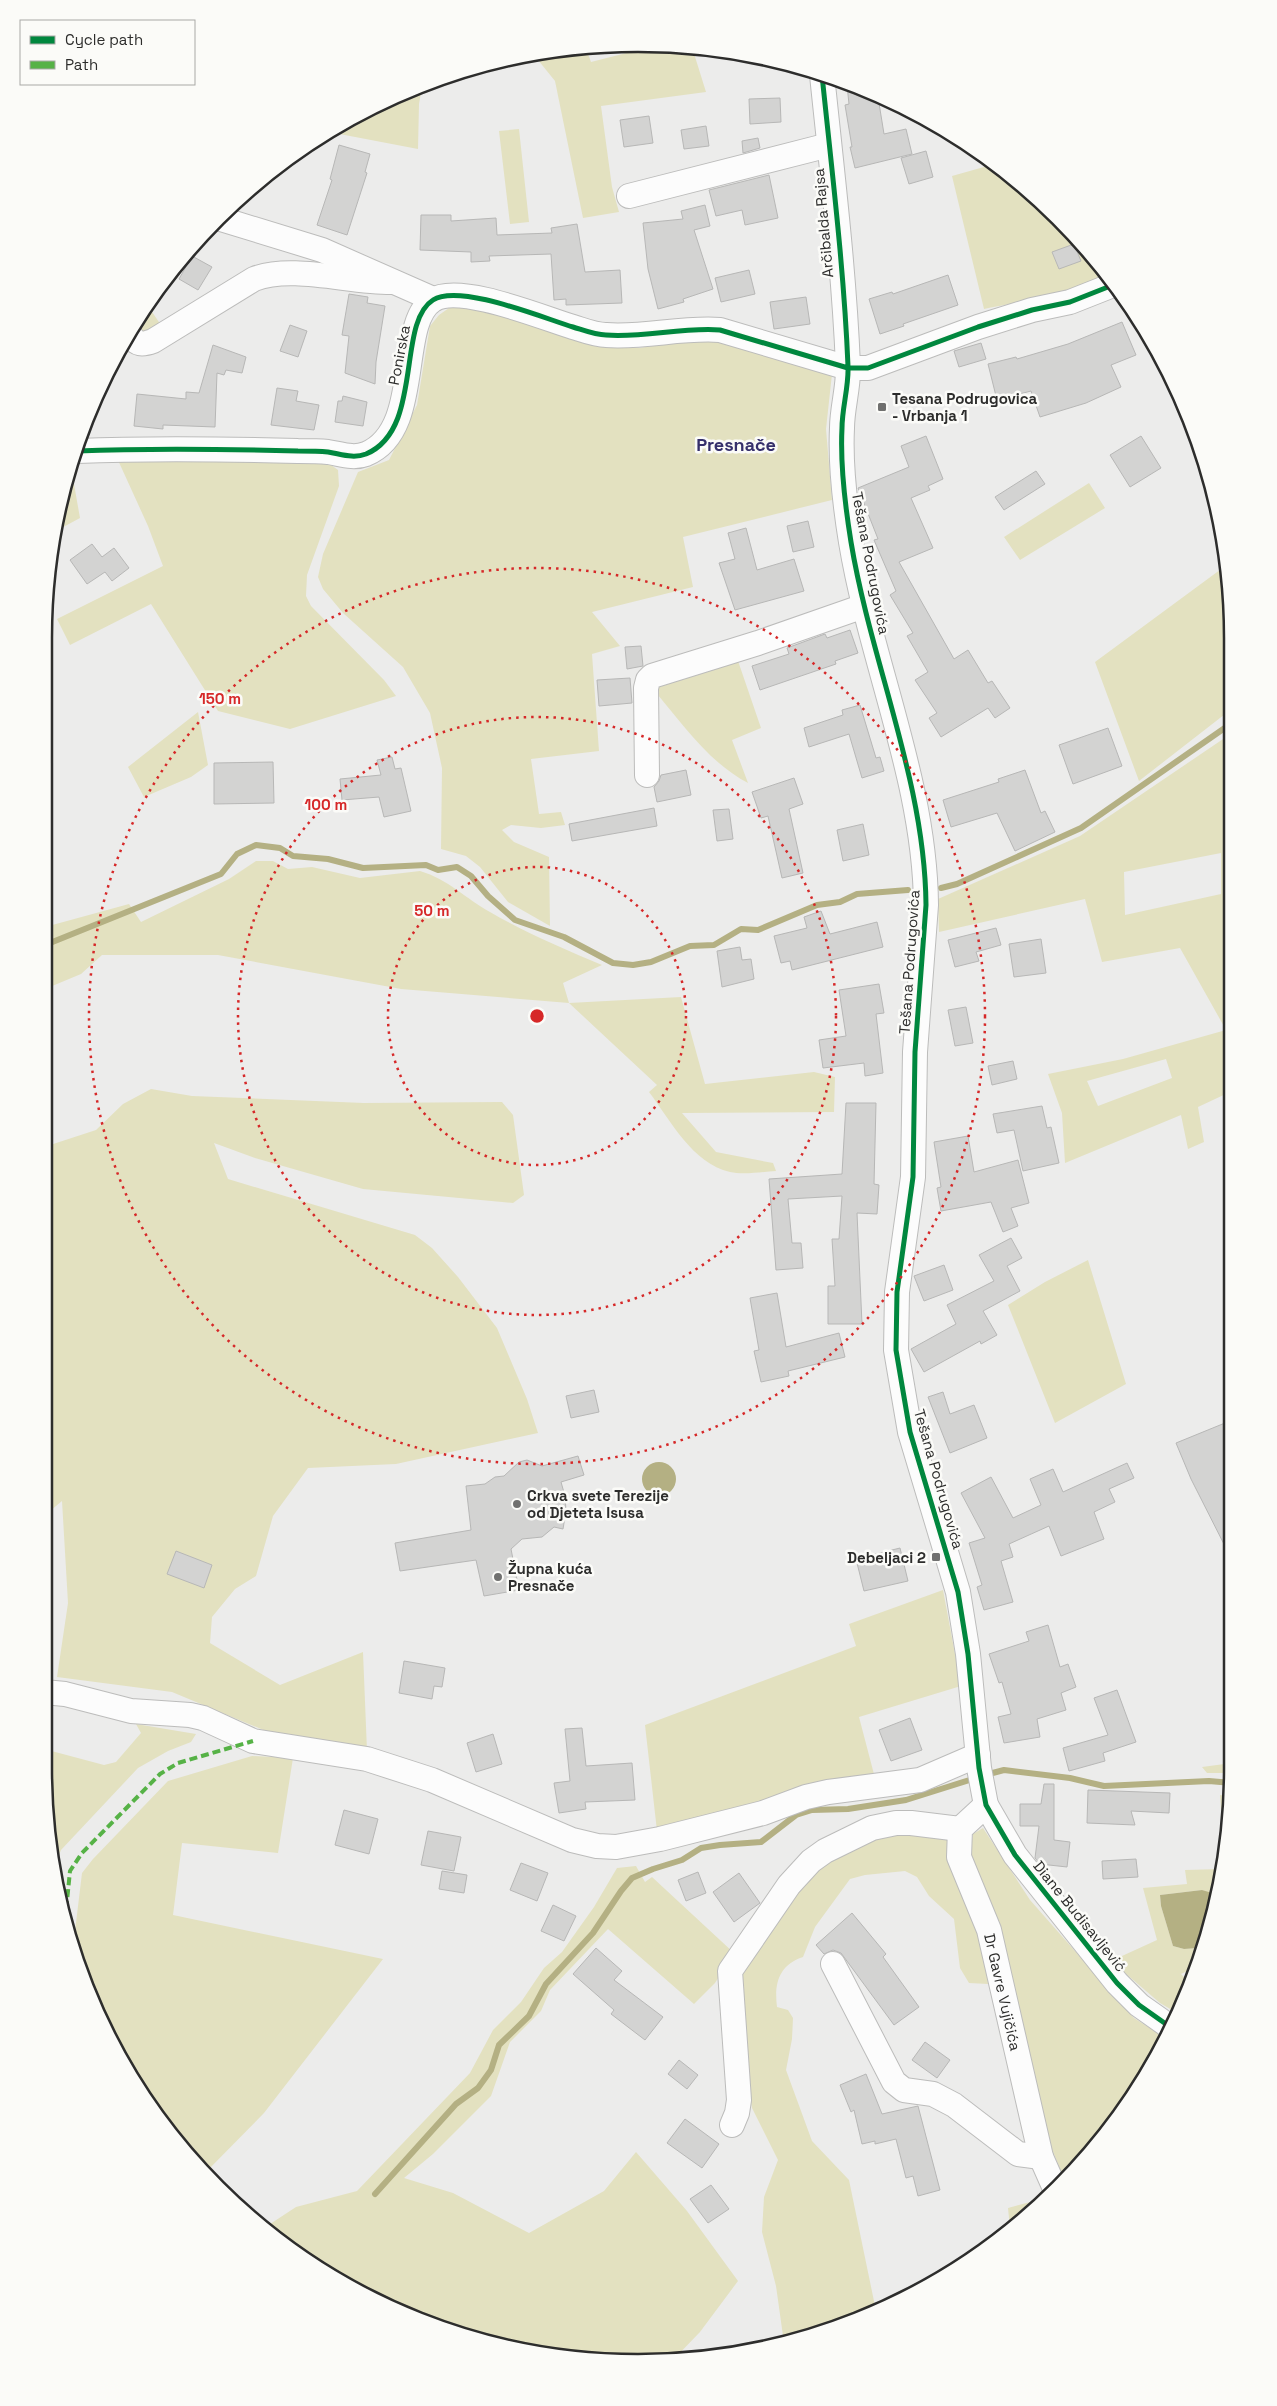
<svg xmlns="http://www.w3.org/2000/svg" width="1277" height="2406" viewBox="0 0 1277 2406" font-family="'Space Grotesk',sans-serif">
<rect width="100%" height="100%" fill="#ececeb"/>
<path fill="#e3e1c0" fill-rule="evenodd" d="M678 45 692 47 706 92 601 106 612 187 619 212 583 218 555 81 534 55 561 49 586 48 591 62 654 46Z
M422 87 419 104 418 149 329 132 341 123Z
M519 129 529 222 510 224 499 131Z
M991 165 1031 192 1104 275C1072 296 1022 301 984 309L952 176Z
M148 306 163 328 144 335 134 329Z
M465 306 609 345 639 348 696 339 718 342 832 374 826 429 832 500 683 537 693 587 592 612 620 646 592 654 599 751 531 759 539 814 561 812 565 825 541 828 511 825 502 830 514 842 549 857 550 926 508 902 480 867 466 856 441 849 442 768 430 713 403 667 343 613 323 589 318 577 323 554 358 472 389 460 417 405 430 326 439 315 449 308Z
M117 458 327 462 338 470 339 486 307 575 306 596 311 606 384 680 396 696 290 729 218 711 151 604 70 645 57 619 163 566 148 526Z
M71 467 80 518 56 531 64 484Z
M1089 483 1105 508 1020 560 1004 537Z
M1228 564 1229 711 1139 781 1095 662Z
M737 658 761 728 732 740 748 783C708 762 682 723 653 689L658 683Z
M198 712 208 765 191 777 144 797 128 767Z
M1229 735 1230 1092 1198 1107 1204 1142 1188 1149 1181 1115 1065 1163 1062 1113 1048 1074 1123 1059 1226 1030 1180 948 1102 962 1085 899 939 932 938 899 1080 836ZM1221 853V894L1125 915 1124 872ZM1166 1059 1172 1078 1098 1106 1087 1081Z
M256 861H273L288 869 312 867 360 878 420 871C448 879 466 899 490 912 526 933 564 949 602 965L563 983 569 1003 681 997 705 1084 814 1072 835 1077 834 1112 682 1113 716 1152 773 1163 776 1171C762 1172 743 1175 730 1172 692 1163 671 1121 649 1092L657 1085 569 1003 401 989 218 955H102L81 974 45 989V927L129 904 141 922 229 879Z
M151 1089 192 1096 364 1103 502 1102 513 1115 524 1195 513 1203 363 1189 255 1158 214 1143 228 1179 415 1235 432 1248 458 1277 497 1328 527 1399 538 1433 396 1464 308 1468 273 1516 256 1576 235 1589 212 1617 210 1643 280 1685 363 1652 367 1751 273 1734 172 1692 57 1677 68 1603 62 1501 44 1516V1147L96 1130 123 1104Z
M1088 1260 1126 1384 1055 1423 1008 1305 1045 1282Z
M943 1590 961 1686 859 1717 875 1778 657 1831 645 1725 856 1646 849 1624Z
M136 1724 196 1734 191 1742 168 1751 138 1768 61 1850 54 1868 44 1749 104 1765 116 1762 141 1733Z
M252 1756 293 1758 278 1853 182 1843 173 1915 383 1959 264 2113 206 2172 167 2130 123 2065 75 1959 70 1940 75 1931 82 1873 93 1859 168 1781Z
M1232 1763V1773H1207L1202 1767Z
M1220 1795 1232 1796 1224 1853Z
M983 1828 1030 1900 1134 2018 1167 2039 1111 2129 1065 2181 1049 2142 1004 1958 1000 1923 969 1862 973 1834Z
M892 1830 951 1835 979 1926 988 1984 969 1983 960 1968 954 1919 929 1896 917 1877 905 1871 865 1875 850 1879 815 1927 803 1957C779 1965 774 1983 777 2007L788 2010 793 2018 792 2039 786 2070 812 2141 849 2180 875 2306 896 2303 784 2343 776 2286 762 2232 764 2197 778 2160 752 2108 747 2080 740 1967 817 1863Z
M636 1866 645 1882 652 1877 734 1953 715 1983 694 2004 608 1929 550 1990 541 2011 510 2042 491 2096 433 2154 404 2178 453 2193 529 2233 604 2191 636 2152 687 2211 738 2281 700 2332 672 2361H599L485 2342 411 2317 308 2262 264 2228 296 2207 357 2191 470 2073 493 2030 521 2002 544 1968 562 1952 594 1907 617 1868Z
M1222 1869 1216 1902V1898L1202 1890 1160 1895 1161 1906 1173 1946 1184 1949 1198 1948 1201 1953 1196 1967 1181 1974 1190 1983 1177 2013 1160 2003 1111 1961 1157 1940 1143 1888 1187 1884 1185 1870Z
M1049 2197 1010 2228 1008 2208Z"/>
<path fill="#b4b083" d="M642 1479a17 17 0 1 1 34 0a17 17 0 1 1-34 0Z
M1202 1890 1212 1893C1223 1909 1207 1937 1201 1953L1198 1948 1184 1949 1173 1946 1161 1906 1160 1895Z"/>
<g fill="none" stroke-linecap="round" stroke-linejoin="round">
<path stroke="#b4b083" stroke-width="6" d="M941 888 957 884 1081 828 1229 725
M45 945 221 874 237 854 256 845 280 848 293 856 328 859 363 868 426 865 438 870 457 867 471 876 488 896 515 920 564 937 613 963 633 965 651 962 690 946 714 945 741 929 758 930 817 905 840 902 857 894 908 890
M985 1775 1004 1770 1070 1778 1104 1786 1209 1781 1232 1783
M375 2194 456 2104 478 2088 491 2070 499 2045 529 2016 546 1984 593 1933 621 1891 632 1878 653 1869 682 1860 701 1848 720 1845 761 1842 796 1815 812 1810 848 1809 906 1800 976 1778"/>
</g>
<path fill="#d3d3d2" stroke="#b7b7b6" d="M847 85 878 97 884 134 906 129 912 154 855 168 850 147H852L845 105 849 104Z
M780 98 781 122 750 124 749 99Z
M649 116 653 143 624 147 620 120Z
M706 126 709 146 684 149 681 130Z
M758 138 760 148 743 153 742 141Z
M339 145 370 154 365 172 367 173 347 235 317 225 332 180 330 179Z
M926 151 933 177 909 184 901 158Z
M769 175 778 218 745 225 742 210 716 216 709 190Z
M705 205 710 226 694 230 713 289 683 299 684 302 658 309 648 269 643 223 683 219 681 211Z
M421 215H451V221L496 218 497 235 552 233 551 228 577 224 585 272 620 270 622 303 566 305V299L554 300 551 254 489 256 490 261 471 262V252L420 250Z
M1074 244 1081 261 1059 269 1052 252Z
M192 256 212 267 198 290 179 279Z
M749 270 755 294 721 302 715 278Z
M948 275 958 305 903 324 904 326 880 334 869 299 892 292 893 294Z
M349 294 368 297 367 303 385 306 376 362 375 384 345 373 349 336 342 335Z
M806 297 810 324 774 329 770 302Z
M1122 322 1136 355 1111 365 1121 387 1086 403 1040 417 1031 391 997 400 988 364 1016 357 1017 359 1068 344Z
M290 325 307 331 298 357 280 351Z
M981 343 986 359 959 367 954 351Z
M213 345 246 357 242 373 226 370 224 375 217 373 215 427 163 425V429L134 426 137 394 186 399V392L199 393Z
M277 388 298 391 296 401 319 405 314 430 271 425Z
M343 396 367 402 363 426 335 422 338 401H342Z
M926 436 943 479 928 486 930 490 911 498 933 548 899 562 954 659 968 650 988 683 992 681 1010 708 995 718 988 708 941 737 929 718 937 713 915 680 928 672 907 636 913 633 890 595 896 591 874 540 878 539 858 488 909 467 901 446Z
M1141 436 1161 468 1130 487 1110 455Z
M1036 471 1045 484 1004 510 995 497Z
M808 521 814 547 793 552 787 526Z
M746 528 757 570 794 559 804 591 735 610 719 563 735 559 728 533Z
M92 544 102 557 114 548 129 568 112 581 105 572 87 584 70 560Z
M850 630 858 653 835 661 836 664 760 690 752 666 789 654 787 648 825 634 827 638Z
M641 646 643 666 627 669 625 647Z
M630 678 632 703 599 706 597 680Z
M860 705 876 758 880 757 884 771 862 778 849 734 809 747 804 728 843 715 842 710Z
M1108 728 1122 766 1073 784 1059 745Z
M392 757 395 769 401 768 411 811 384 817 379 797 342 800 340 779 381 775 377 760Z
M273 762 274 803 214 804V763Z
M686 770 691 795 657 802 654 787 659 781 661 775Z
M1025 770 1041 813 1045 811 1055 832 1015 851 997 813 951 827 943 800 999 782 998 779Z
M794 778 803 804 789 809 803 873 782 878 768 816 761 818 752 792Z
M654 808 657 826 572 841 569 824Z
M729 809 733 839 717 841 713 810Z
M863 824 869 855 843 861 837 830Z
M821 911 830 934 877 922 883 947 792 970 790 961 781 963 774 936 807 928 804 917Z
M996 928 1001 945 976 952 979 961 955 967 948 940Z
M1041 939 1046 973 1014 977 1009 944Z
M740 947 742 960 751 959 754 979 722 987 717 951Z
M879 984 884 1013 876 1014 883 1073 865 1076 864 1063 823 1068 819 1040 846 1036 839 990Z
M966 1007 973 1043 955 1046 948 1010Z
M1013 1061 1017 1079 992 1085 988 1066Z
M846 1103H876L874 1184 879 1185 877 1214 857 1213 862 1324H828V1286H835L832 1239H839L842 1196 788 1199 792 1243H801L803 1268 776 1270 769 1179 842 1174Z
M1042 1106 1047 1128 1051 1127 1059 1163 1023 1171 1014 1130 997 1133 993 1114Z
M968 1136 974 1172 1018 1160 1029 1203 1011 1208 1018 1226 1003 1232 991 1202 941 1211 937 1188 941 1187 934 1142Z
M1011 1238 1022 1258 1007 1266 1020 1291 983 1311 997 1335 981 1344 980 1341 924 1372 911 1349 956 1324 947 1305 994 1281 979 1255Z
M944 1265 953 1290 924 1301 914 1276Z
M777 1293 786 1347 839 1333 845 1357 788 1371 789 1376 761 1382 754 1351 759 1350 750 1298Z
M594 1390 599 1412 571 1418 566 1396Z
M943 1392 950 1414 974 1405 987 1438 950 1453 928 1397Z
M1225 1423 1231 1438V1558L1191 1479 1176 1443Z
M578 1456 584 1475 561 1482 565 1496 566 1511 563 1529 554 1527 542 1537 522 1539 511 1549 519 1590 484 1596 476 1560 400 1571 395 1543 471 1530 466 1486 485 1484 495 1477 504 1476 519 1462 527 1460 542 1466Z
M1127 1463 1134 1478 1109 1489 1115 1502 1094 1512 1104 1539 1061 1556 1049 1526 1009 1544 1013 1557 1001 1561 1013 1602 984 1610 977 1587 982 1585 969 1543 985 1538 961 1493 991 1477 1013 1518 1041 1505 1030 1479 1053 1469 1063 1492Z
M900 1548 908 1581 864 1591 856 1559Z
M176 1551 212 1565 204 1588 167 1574Z
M1048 1625 1060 1667 1068 1664 1076 1687 1061 1693 1066 1710 1037 1719 1040 1737 1004 1743 998 1717 1011 1714 1002 1682 999 1683 989 1654 1029 1641 1026 1632Z
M404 1661 445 1668 442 1687 434 1686 432 1699 399 1693Z
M1117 1690 1136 1742 1103 1753 1105 1761 1069 1771 1063 1748 1108 1735 1094 1698Z
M910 1718 922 1750 891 1761 879 1730Z
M582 1728 586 1766 632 1763 635 1800 585 1802 586 1809 559 1813 554 1783 570 1781 565 1729Z
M493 1734 502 1764 476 1772 467 1743Z
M1044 1784H1054V1840L1070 1842 1067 1867 1040 1864 1035 1858 1039 1826H1020V1804H1041Z
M1088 1790 1170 1793 1169 1813 1131 1811 1135 1825 1087 1823Z
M344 1810 378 1819 369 1854 335 1845Z
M428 1831 461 1837 454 1871 421 1865Z
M1136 1859 1138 1877 1103 1879 1102 1861Z
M521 1863 548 1873 537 1901 510 1890Z
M442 1871 467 1875 464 1893 439 1889Z
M698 1872 706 1893 686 1901 678 1880Z
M739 1873 760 1903 734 1922 713 1892Z
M553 1905 576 1916 564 1941 541 1931Z
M852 1913 886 1954 883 1957 919 2007 894 2025 841 1953 833 1950 824 1954 816 1945Z
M596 1948 622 1971 614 1980 663 2017 645 2040 611 2014 614 2010 573 1974Z
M925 2042 950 2060 937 2078 912 2060Z
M679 2060 698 2075 687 2089 668 2074Z
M866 2074 882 2114 918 2106 940 2190 918 2196 913 2176 906 2178 896 2139 875 2144V2141L862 2144 854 2110 851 2112 840 2085Z
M685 2119 719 2144 702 2168 667 2143Z
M711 2185 729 2209 708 2223 690 2199Z"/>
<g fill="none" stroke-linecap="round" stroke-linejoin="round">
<g stroke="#bcbcbb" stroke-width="26">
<g id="minor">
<path d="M822 75C832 172 844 269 848 366 849 386 842 408 842 428 840 466 845 505 851 542 871 663 925 781 926 905L915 1052 913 1177 897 1292 896 1350 910 1432 958 1592 968 1654 979 1768 986 1805 1015 1855 1117 1983 1139 2005 1173 2029"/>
<path d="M629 196 829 145"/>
<path d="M221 219 322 250 433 299"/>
<path d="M130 335C137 345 142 345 153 341L254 279C292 264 351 283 393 282"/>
<path d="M77 451C151 448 224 449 298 451 308 451 318 451 328 452 341 454 353 459 366 454 424 430 396 323 433 300 459 283 543 318 573 327 583 330 595 335 606 335 644 338 682 327 720 330L848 368H868L978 327 1032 310 1070 302 1113 285"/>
<path d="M647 775 646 688 648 680 652 676 758 643 864 606"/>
<path d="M44 1692 65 1694 131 1711 190 1715 203 1718 253 1741 367 1759 432 1780 572 1840 597 1846 616 1847 660 1839 763 1813 806 1797 828 1792 920 1780 978 1755"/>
<path id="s1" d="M986 1805 960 1829 959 1857 989 1930 1041 2157 1056 2191"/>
<path d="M833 1964 894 2082 904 2090 933 2094 954 2105 1018 2154 1041 2157"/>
<path d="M732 2125 737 2113 739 2100 730 1971 789 1885 811 1861 825 1851 872 1828 896 1823H911L960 1829"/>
</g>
</g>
<use href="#minor" stroke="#fcfcfc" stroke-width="24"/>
<path stroke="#56b246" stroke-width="4" stroke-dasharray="8 4" stroke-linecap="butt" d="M65 1921 70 1871 82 1853 160 1774 178 1763 253 1741"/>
<g stroke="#fbfbf8" stroke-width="8">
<path id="cycleway" d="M822 75C832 172 844 269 848 366 849 386 842 408 842 428 840 466 845 505 851 542 871 663 925 781 926 905L915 1052 913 1177 897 1292 896 1350 910 1432 958 1592 968 1654 979 1768 986 1805 1015 1855 1117 1983 1139 2005 1173 2029
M77 451C151 448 224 449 298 451 308 451 318 451 328 452 341 454 353 459 366 454 424 430 396 323 433 300 459 283 543 318 573 327 583 330 595 335 606 335 644 338 682 327 720 330L848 368H868L978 327 1032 310 1070 302 1113 285"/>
</g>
<use href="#cycleway" stroke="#00873e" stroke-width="5"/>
</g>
<g fill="none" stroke="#d62828" stroke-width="2.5" stroke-dasharray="2.5 5">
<circle cx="537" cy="1016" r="149"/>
<circle cx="537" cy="1016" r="299"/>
<circle cx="537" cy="1016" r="448"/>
</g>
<g fill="#70706f" stroke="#fbfbf8" stroke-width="2">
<rect x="877" y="402" width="10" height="10" rx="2.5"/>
<circle cx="517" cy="1504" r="5"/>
<rect x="931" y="1552" width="10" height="10" rx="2.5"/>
<circle cx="498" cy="1577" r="5"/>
</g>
<g text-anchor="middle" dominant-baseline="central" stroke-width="5" stroke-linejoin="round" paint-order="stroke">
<g font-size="15" fill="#2d2d2c" stroke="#fbfbf8">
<text transform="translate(823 223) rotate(-95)">Arčibalda Rajsa</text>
<text transform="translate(399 355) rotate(-79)">Ponirska</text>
<text transform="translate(871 563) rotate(79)">Tešana Podrugovića</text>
<text transform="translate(909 962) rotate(-86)">Tešana Podrugovića</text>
<text transform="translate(939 1479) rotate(74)">Tešana Podrugovića</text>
<text transform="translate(1080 1916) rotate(51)">Diane Budisavljević</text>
<text stroke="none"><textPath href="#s1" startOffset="206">Dr Gavre Vujičića</textPath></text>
</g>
<g font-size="15" font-weight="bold" fill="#2d2d2c" stroke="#fbfbf8" text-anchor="start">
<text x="892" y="398">Tesana Podrugovica<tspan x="892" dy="17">- Vrbanja 1</tspan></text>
<text x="527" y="1495">Crkva svete Terezije<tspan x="527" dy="17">od Djeteta Isusa</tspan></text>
<text x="926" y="1557" text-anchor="end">Debeljaci 2</text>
<text x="508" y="1568">Župna kuća<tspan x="508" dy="17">Presnače</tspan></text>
</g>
<g font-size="18" font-weight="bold" fill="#36306b" stroke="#fbfbf8">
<text x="736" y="444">Presnače</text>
</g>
</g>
<path d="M0 0H1277V2406H0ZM638 52H638A586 586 0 0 1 1224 638V1768A586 586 0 0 1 638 2354H638A586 586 0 0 1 52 1768V638A586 586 0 0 1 638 52Z" fill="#fbfbf8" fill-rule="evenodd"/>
<path fill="none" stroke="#2d2d2c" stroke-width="2.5" d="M638 52H638A586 586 0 0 1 1224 638V1768A586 586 0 0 1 638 2354H638A586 586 0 0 1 52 1768V638A586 586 0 0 1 638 52Z"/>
<circle cx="537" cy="1016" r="8" fill="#d62828" stroke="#fbfbf8" stroke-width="2.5"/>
<g font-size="15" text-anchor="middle" font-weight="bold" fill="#d62828" stroke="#fbfbf8" stroke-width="5" stroke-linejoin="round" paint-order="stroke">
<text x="220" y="704">150 m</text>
<text x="326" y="810">100 m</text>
<text x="432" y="916">50 m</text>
</g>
<rect x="20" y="20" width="175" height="65" fill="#fbfbf8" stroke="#a9a9a6"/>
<rect x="30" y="36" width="25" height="8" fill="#00873e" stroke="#a9a9a6"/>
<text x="65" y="45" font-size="15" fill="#2d2d2c">Cycle path</text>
<rect x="30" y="61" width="25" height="8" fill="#56b246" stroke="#a9a9a6"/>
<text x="65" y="70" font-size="15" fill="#2d2d2c">Path</text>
</svg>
